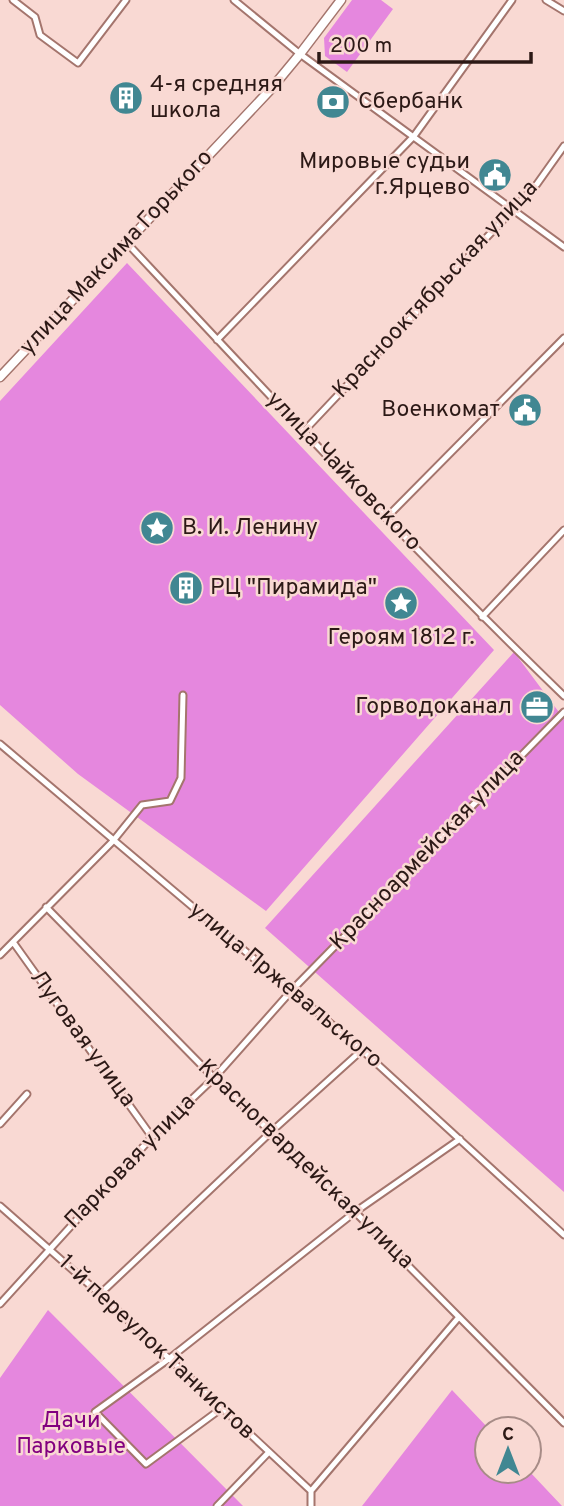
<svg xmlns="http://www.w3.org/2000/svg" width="564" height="1506" viewBox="0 0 564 1506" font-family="Overpass,sans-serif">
<rect width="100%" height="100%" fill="#f9d9d3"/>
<path fill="#e587de" d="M352 0H381L393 9 347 72 325 56 324 38Z
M127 263 494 650 266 911 78 774 0 705V401Z
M514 652 564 719V1192L265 928Z
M48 1310 243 1506H0V1378Z
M452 1390 489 1429H487V1471H529L562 1506H362Z"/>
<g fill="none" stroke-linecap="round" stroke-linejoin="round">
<g stroke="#a4756d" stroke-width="9">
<path id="street" d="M13 0 35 17 40 35 78 63 126 0
M234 0 300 54 564 247
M546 0 564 11
M127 243C270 396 413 550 564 696
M217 340 414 136 512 0
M305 430 537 184 564 146
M386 518 564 338
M482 617 564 530
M0 744 362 1050 564 1235
M46 907 214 1078 355 1212 564 1423
M13 942 152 1137
M0 955 113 841 142 805 170 801 181 778 183 695
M0 1124 27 1094
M0 1206 100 1294 311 1491
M100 1294 271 1132 362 1050
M0 1304 152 1137 214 1078 292 990 564 712
M222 1408 146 1464 95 1412 170 1358 355 1212 460 1139
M217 1506 269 1452
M311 1506V1491L459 1317"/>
</g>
<g stroke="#a4756d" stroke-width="11">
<path id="secondary" d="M0 377 271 89 300 54 341 0"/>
</g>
<use href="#street" stroke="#fff" stroke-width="5"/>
<use href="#secondary" stroke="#fff" stroke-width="8"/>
</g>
<defs>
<g id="building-disc" transform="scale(1.75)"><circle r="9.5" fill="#418792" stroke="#f9d9d3"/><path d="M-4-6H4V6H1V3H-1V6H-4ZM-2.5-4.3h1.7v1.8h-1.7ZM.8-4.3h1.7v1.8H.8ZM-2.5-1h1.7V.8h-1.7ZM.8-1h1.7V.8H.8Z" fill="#fff"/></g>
<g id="bank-disc" transform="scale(1.75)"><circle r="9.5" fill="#418792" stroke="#f9d9d3"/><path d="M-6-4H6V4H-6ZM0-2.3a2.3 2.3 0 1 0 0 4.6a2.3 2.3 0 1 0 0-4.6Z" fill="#fff"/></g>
<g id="civic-disc" transform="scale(1.75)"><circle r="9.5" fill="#418792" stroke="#f9d9d3"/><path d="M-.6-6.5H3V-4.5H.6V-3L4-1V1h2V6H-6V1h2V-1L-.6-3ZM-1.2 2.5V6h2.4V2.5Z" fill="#fff"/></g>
<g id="sight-disc" transform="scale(1.75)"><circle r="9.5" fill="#418792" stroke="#f9d9d3"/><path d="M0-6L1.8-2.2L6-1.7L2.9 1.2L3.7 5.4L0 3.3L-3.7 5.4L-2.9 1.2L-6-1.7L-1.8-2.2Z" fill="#fff"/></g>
<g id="office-disc" transform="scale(1.75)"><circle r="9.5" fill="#418792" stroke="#f9d9d3"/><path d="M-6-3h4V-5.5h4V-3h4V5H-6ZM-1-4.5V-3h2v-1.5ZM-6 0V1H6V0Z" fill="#fff"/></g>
</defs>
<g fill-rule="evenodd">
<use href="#building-disc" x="126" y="98"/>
<use href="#bank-disc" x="333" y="102"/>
<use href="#civic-disc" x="495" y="175"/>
<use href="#civic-disc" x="525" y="410"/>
<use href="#sight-disc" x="157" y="528"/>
<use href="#building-disc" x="186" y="588"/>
<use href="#sight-disc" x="401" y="603"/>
<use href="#office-disc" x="537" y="707"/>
</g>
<g text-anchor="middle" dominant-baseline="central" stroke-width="5" stroke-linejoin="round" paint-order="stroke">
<g font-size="23" fill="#2c1916" stroke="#f9d9d3" text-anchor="start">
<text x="150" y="85">4-я средняя<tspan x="150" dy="26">школа</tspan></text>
<text x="358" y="102">Сбербанк</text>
<text x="470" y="162" text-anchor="end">Мировые судьи<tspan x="470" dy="26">г.Ярцево</tspan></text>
<text x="500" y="410" text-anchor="end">Военкомат</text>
<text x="182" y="528">В. И. Ленину</text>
<text x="210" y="588">РЦ "Пирамида"</text>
<text x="401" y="638" text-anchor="middle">Героям 1812 г.</text>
<text x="512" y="707" text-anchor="end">Горводоканал</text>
</g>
<g font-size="23" fill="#2c1916" stroke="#f9d9d3">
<text transform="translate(117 253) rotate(-47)">улица Максима Горького</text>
<text transform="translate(436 290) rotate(-47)">Краснооктябрьская улица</text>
<text transform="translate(343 472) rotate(46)">улица Чайковского</text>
<text transform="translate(428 851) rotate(-46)">Красноармейская улица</text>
<text transform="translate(285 986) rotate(40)">улица Пржевальского</text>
<text transform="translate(82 1039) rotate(54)">Луговая улица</text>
<text transform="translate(131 1162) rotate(-46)">Парковая улица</text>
<text transform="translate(305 1165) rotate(44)">Красногвардейская улица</text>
<text transform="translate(156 1348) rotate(43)">1-й переулок Танкистов</text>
</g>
<g font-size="23" fill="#82007f" stroke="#f9d9d3">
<text x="71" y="1421">Дачи<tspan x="71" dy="26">Парковые</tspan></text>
</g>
</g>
<g transform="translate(508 1450)"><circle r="33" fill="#f9d9d3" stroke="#a78c87" stroke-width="2"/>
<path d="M0-5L12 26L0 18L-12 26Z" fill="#418792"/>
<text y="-10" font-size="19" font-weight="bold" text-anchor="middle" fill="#2c1916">С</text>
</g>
<path d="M319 52v10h212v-10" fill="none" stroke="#2c1916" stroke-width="3.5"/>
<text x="330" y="52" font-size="21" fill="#2c1916" stroke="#f9d9d3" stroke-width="5" paint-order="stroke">200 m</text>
</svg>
